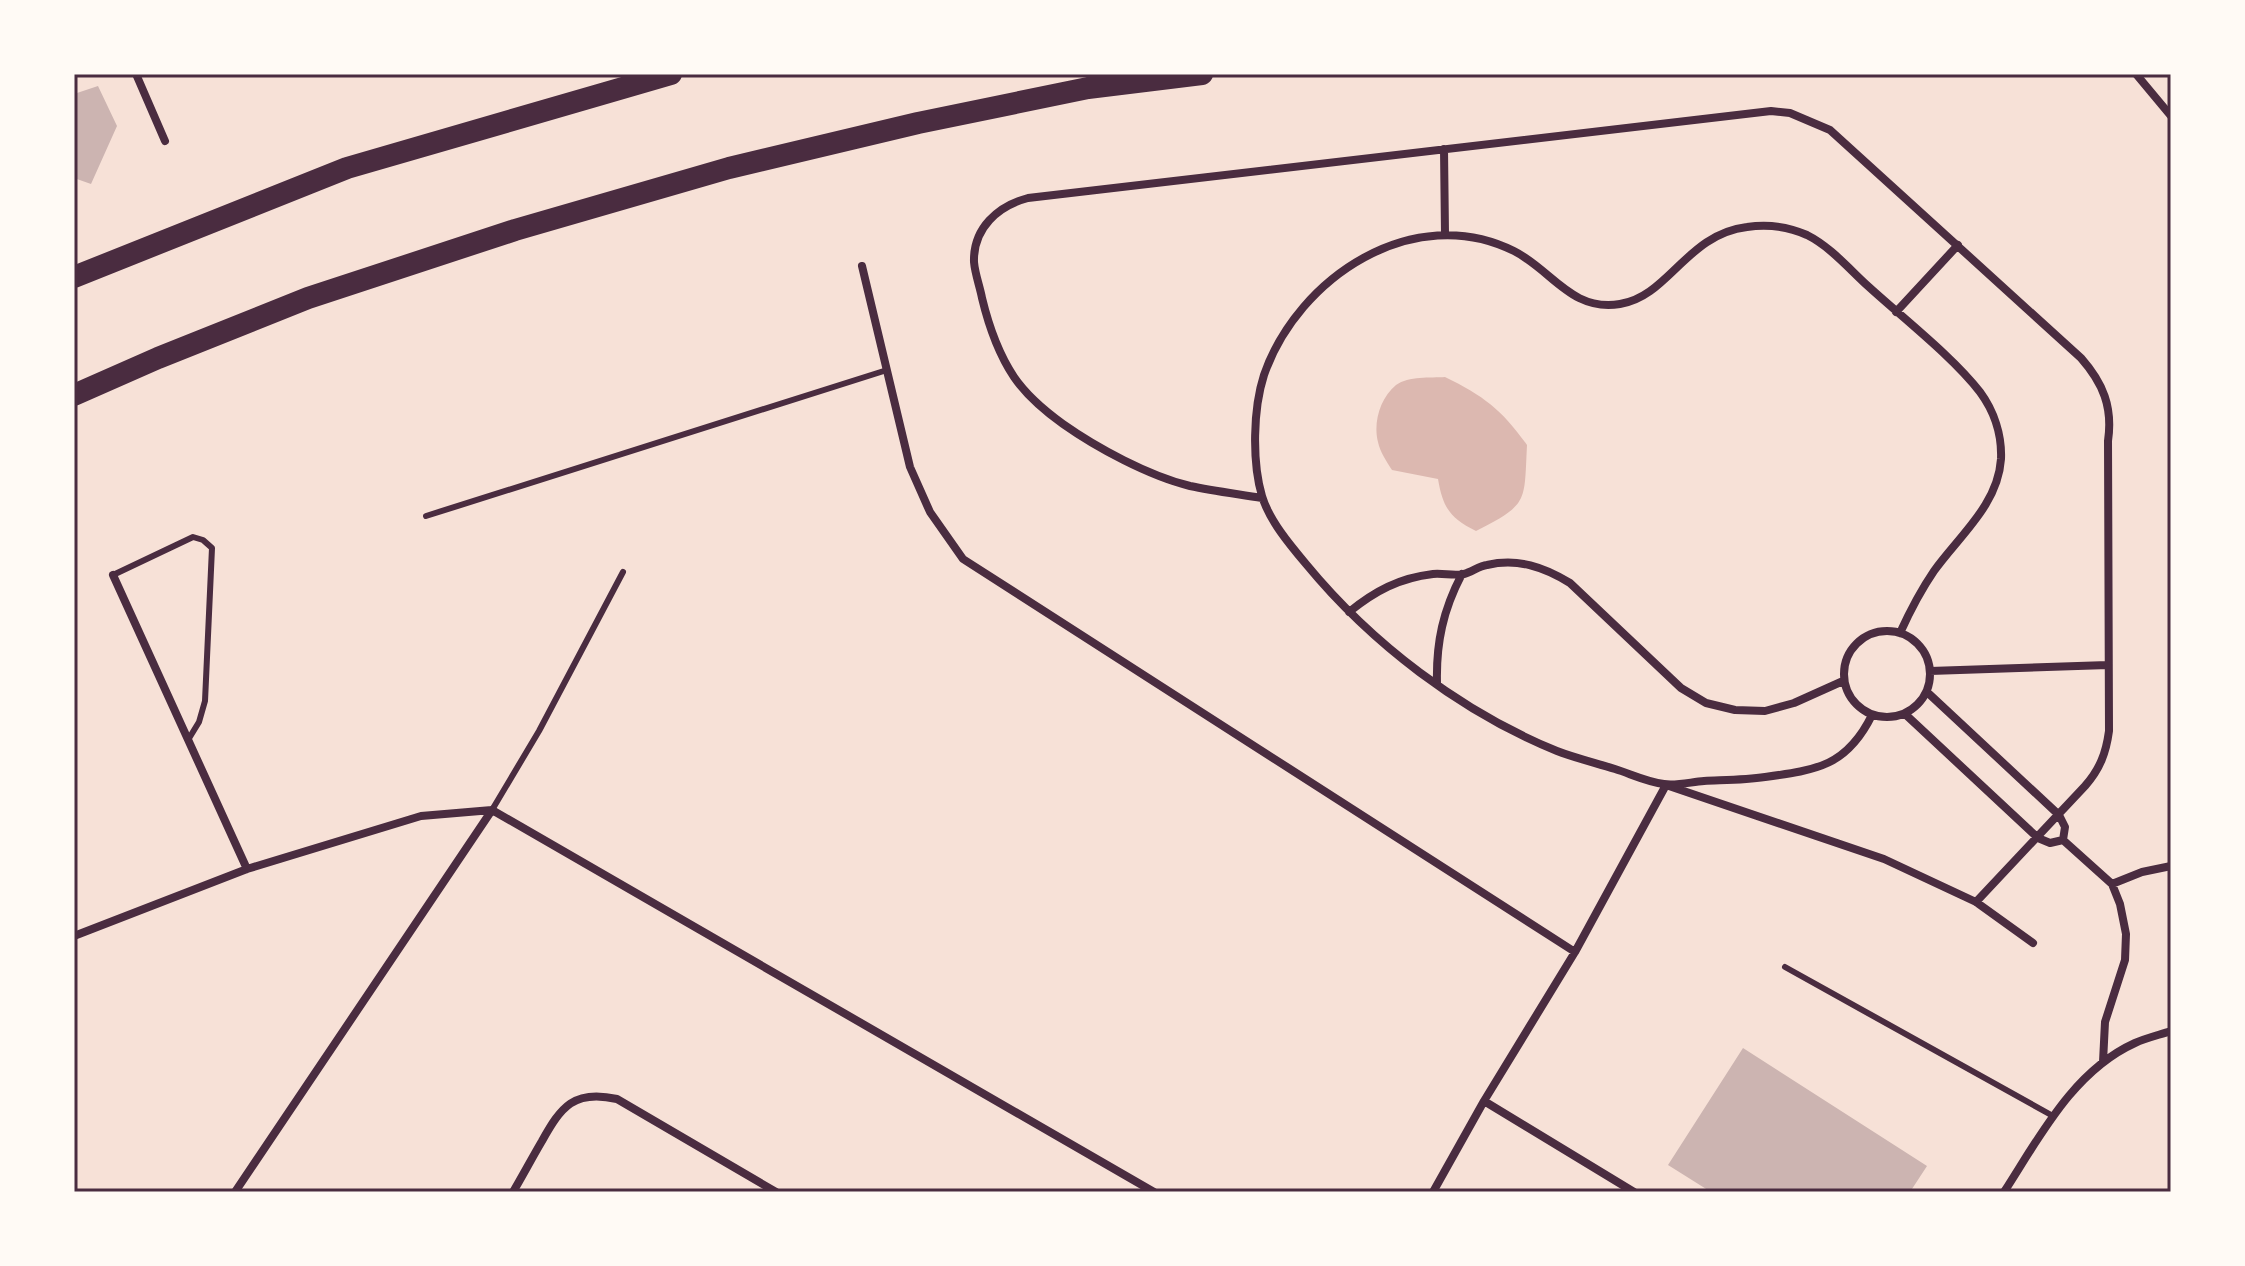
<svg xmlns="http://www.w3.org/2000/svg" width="2245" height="1266" viewBox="0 0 2245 1266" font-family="Bitter,serif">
<rect width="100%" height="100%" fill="#f7e1d7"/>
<path fill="#dcb8b0" d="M1445 377C1484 396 1502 410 1527 445 1524 503 1529 504 1476 531 1450 518 1443 508 1438 479L1392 470C1387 462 1380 452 1378 442 1373 423 1380 398 1396 385 1409 376 1430 378 1445 377Z"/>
<path fill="#ccb4b1" d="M98 86 117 126 91 184 74 178V94Z
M1743 1048 1927 1166 1910 1192H1711L1668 1165Z"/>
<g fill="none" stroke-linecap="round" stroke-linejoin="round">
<path stroke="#4a2c40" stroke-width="6" d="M426 516 887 370
M113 575 193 537 203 540 212 548 205 701 199 722 188 740
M492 810 539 731 623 572
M1785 967 2053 1116"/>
<path stroke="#4a2c40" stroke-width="8" d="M136 74 165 141
M2136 74 2171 116
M1444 149 1445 234
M862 266 910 467 930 512 963 559 1575 952
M1896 312 1958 245
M1262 498C1238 494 1213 491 1190 486 1149 476 1097 448 1063 424 1045 411 1027 396 1014 377 998 353 989 327 982 298 980 287 975 274 974 262 973 228 998 206 1028 198L1771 111 1790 113 1830 130 2081 358C2103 383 2113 407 2108 441L2109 731C2106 753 2100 769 2085 786L1976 902
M113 575 247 869
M1349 612C1375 591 1399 578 1433 574 1443 573 1454 576 1464 574 1472 572 1479 566 1487 565 1518 558 1544 567 1570 583L1681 688 1706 703 1735 710 1765 711 1794 703 1843 681
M1844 674a43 43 0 1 1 86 0a43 43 0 1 1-86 0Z
M1930 671 2108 665
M1437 683C1436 643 1443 610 1462 574
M1927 692 2059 815 2065 827 2063 840
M1905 714 2038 838 2050 843 2063 840
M1872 715C1847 766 1817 770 1765 777 1745 780 1724 780 1704 781 1691 782 1676 786 1664 784 1647 782 1631 774 1615 769 1596 763 1575 758 1557 751 1461 712 1371 643 1306 564 1290 545 1269 520 1262 496 1252 462 1253 409 1264 375 1298 277 1414 201 1514 251 1552 270 1571 312 1620 304 1668 297 1687 234 1747 227 1767 224 1789 227 1807 235 1831 247 1850 270 1869 287 1903 318 1953 357 1980 392 1994 411 2002 435 2001 459 1998 505 1959 536 1934 571 1921 590 1910 611 1900 633
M2063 840 2112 884 2120 904 2126 934 2125 960 2105 1022 2103 1062
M2112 884 2142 872 2171 866
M74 936 247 869 421 816 492 810 1154 1192
M1484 1101 1634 1192
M235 1192 492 810
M513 1192C523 1175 532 1158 542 1141 561 1107 574 1089 617 1099L776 1192
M1433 1192 1484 1101 1575 952 1666 785 1884 859 1976 902 2033 943
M2004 1192C2039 1138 2073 1071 2135 1043 2146 1038 2159 1035 2171 1031"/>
<path stroke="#4a2c40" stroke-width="22" d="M74 277 347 168 671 74
M74 395 158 358 308 298 515 230 729 168 918 123 1088 88 1202 74"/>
</g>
<rect width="2245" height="1266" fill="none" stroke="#fffaf5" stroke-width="152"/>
<rect x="76" y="76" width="2093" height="1114" fill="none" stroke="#4a2c40" stroke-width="3"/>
</svg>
